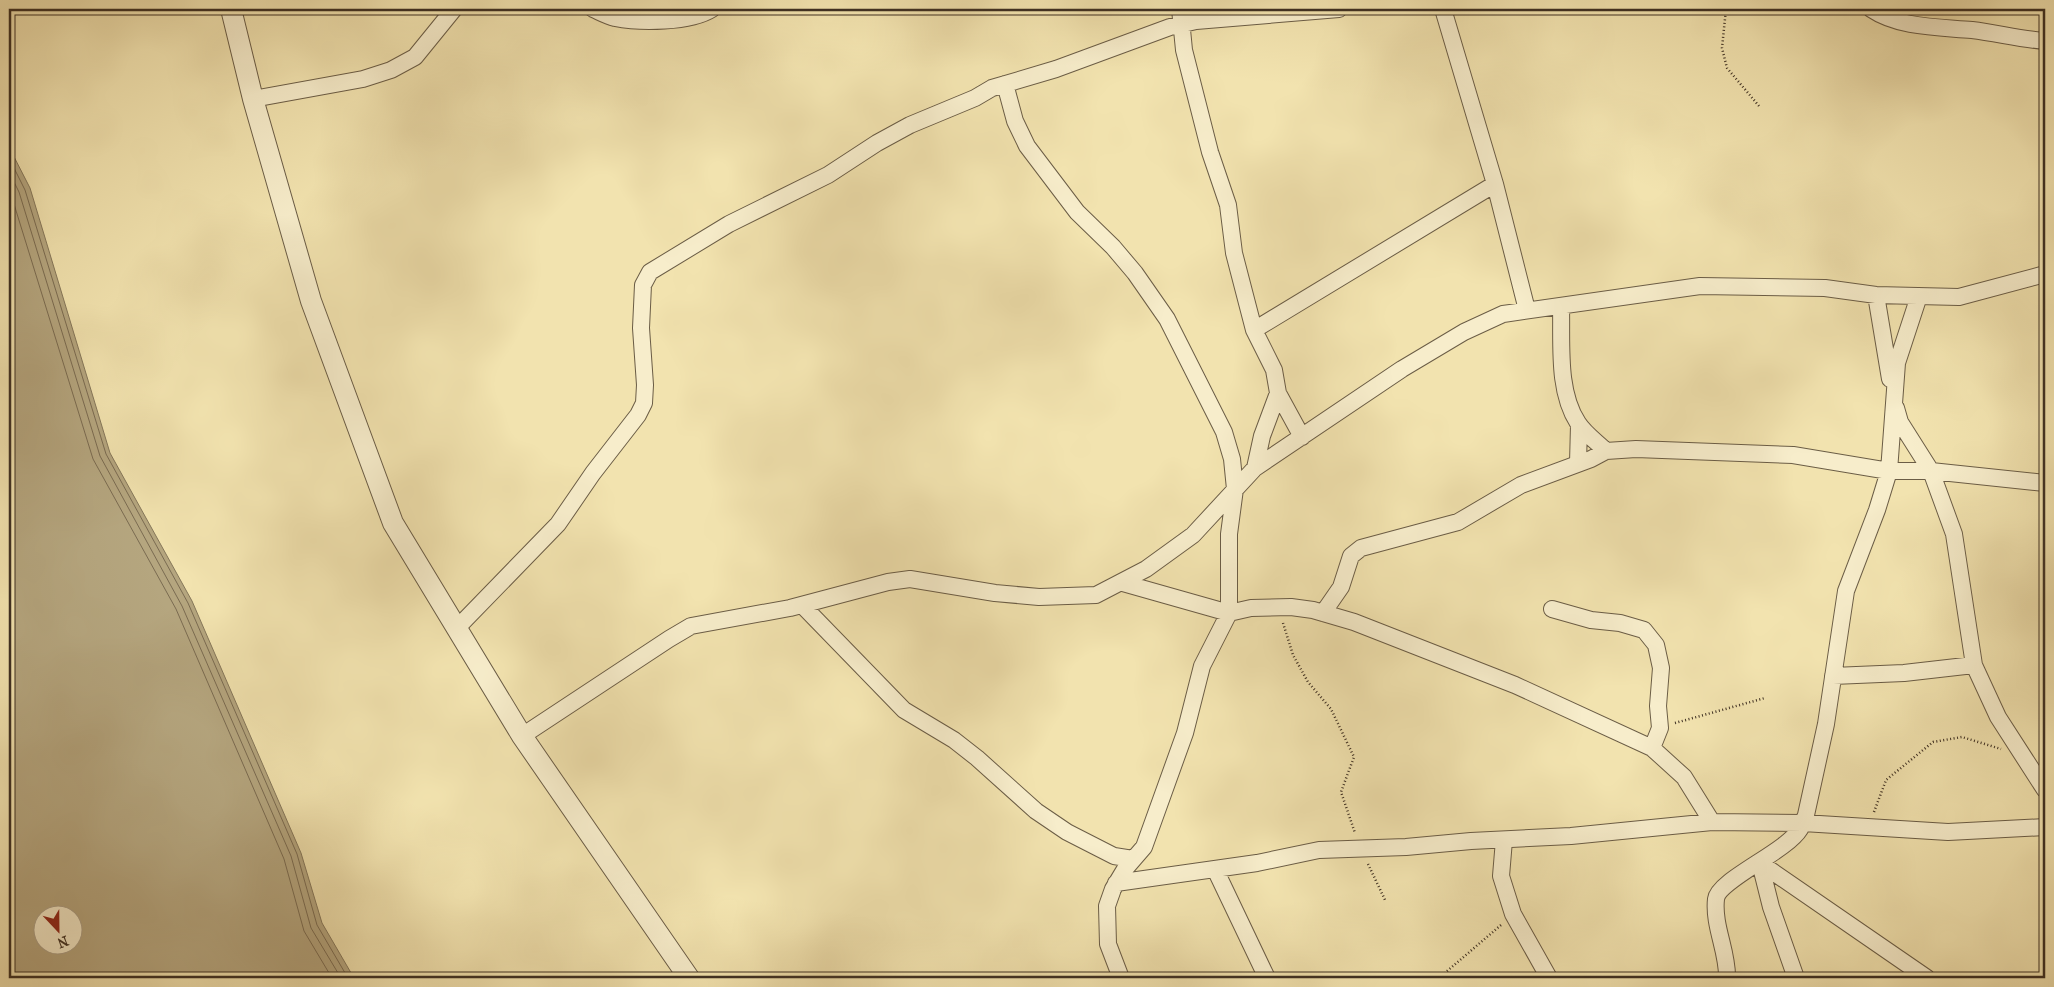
<svg xmlns="http://www.w3.org/2000/svg" width="2054" height="987" viewBox="0 0 2054 987" font-family="'IM FELL French Canon',serif">
<rect width="100%" height="100%" fill="#f2e3af"/>
<filter id="stains"><feTurbulence type="fractalNoise" baseFrequency=".004" numOctaves="4"/><feColorMatrix values="0 0 0 0 .2 0 0 0 0 .09 0 0 0 0 .02 0 0 0 .5 -.17"/></filter>
<radialGradient id="worn" r=".72"><stop offset=".6" stop-color="#630" stop-opacity="0"/><stop offset="1" stop-color="#630" stop-opacity=".3"/></radialGradient>
<path fill="#b5a67f" stroke="#85775a" fill-rule="evenodd" d="M9 147 30 188 110 453 192 601 301 853 322 923 354 978H9ZM42 914H72V944H42Z"/>
<g fill="none" stroke-linecap="round" stroke-linejoin="round">
<path stroke="#7a6b51" stroke-width="1" d="M9 158 25 190 106 454 188 603 297 854 317 925 348 978
M9 172 19 192 100 456 182 606 291 856 311 928 341 978
M9 188 93 459 176 609 284 859 304 931 332 978"/>
<g stroke="#6b5d46" stroke-width="18">
<path id="minor" d="M593 9C600 12 607 16 615 18 640 23 690 23 712 9
M1180 9 1184 50 1210 152 1228 205 1234 253 1254 330 1274 370 1278 393 1302 437
M1443 9 1495 184 1527 310
M1871 9C1899 28 1939 27 1972 30 1997 33 2020 39 2045 41
M1005 84 1015 121 1027 146 1077 212 1113 247 1135 273 1167 319 1224 432 1232 459 1235 489 1229 534V613L1202 666 1185 733 1144 847 1125 869 1113 889 1107 906 1108 944 1121 978
M253 99 363 79 391 70 415 57 454 9
M1876 295 1890 379
M1561 306C1562 344 1557 391 1578 423 1585 434 1597 442 1606 451L1636 449 1793 455 1889 471H1931L2045 483
M1254 330 1495 184
M1896 408 1900 422 1931 471 1954 534 1974 665 1998 717 2045 790
M1578 463 1579 425
M1255 468 1262 436 1278 393
M1123 583 1229 613 1251 608 1291 607 1313 610 1354 622 1515 685 1652 748 1684 777 1712 822
M802 605 904 710 954 740 977 758 1036 811 1067 832 1114 856 1133 859
M1552 609 1591 620 1620 623 1644 630 1656 645 1661 668 1658 706 1660 728 1652 748
M1323 613 1341 587 1351 556 1361 548 1458 522 1521 485 1591 459 1606 451
M457 628 558 524 593 473 638 415 644 403 645 385 641 328 643 285 650 272 729 224 828 175 877 143 910 125 975 98 992 88 1056 69 1170 27 1196 21 1339 9
M1833 676 1904 673 1974 665
M522 736 669 639 691 626 790 608 888 582 910 579 995 593 1039 597 1096 595 1146 569 1193 535 1255 468 1402 369 1464 332 1503 314 1700 286 1825 288 1876 295 1959 297 2045 274
M1504 840 1501 876 1513 914 1549 978
M1760 863 1927 978
M1760 863 1771 907 1796 978
M1215 869 1267 978
M1116 883 1257 863 1319 850 1406 847 1471 841 1571 836 1712 822 1803 823 1948 832 2045 827
M1727 978C1728 952 1713 926 1716 899 1718 880 1786 852 1800 829 1803 825 1804 819 1806 815L1826 724 1846 591 1877 510 1889 471 1897 363 1919 296"/>
</g>
<g stroke="#6b5d46" stroke-width="22">
<path id="tertiary" d="M231 9 253 99 311 301 393 523 522 736 689 978"/>
</g>
<path stroke="#3e3023" stroke-width="2.5" stroke-dasharray="1 2.5" stroke-linecap="butt" d="M1726 9 1722 48 1727 68 1759 106
M1283 623 1293 655 1308 682 1331 709 1354 757 1341 792 1355 833
M1675 723 1765 698
M1874 812 1886 780 1933 742 1962 737 2001 749
M1368 864 1386 902
M1439 978 1501 925"/>
<use href="#minor" stroke="#f7edcb" stroke-width="16"/>
<use href="#tertiary" stroke="#f7edcb" stroke-width="20"/>
</g>
<rect width="2054" height="987" fill="none" stroke="#f2e3af" stroke-width="30"/>
<rect x="10" y="10" width="2034" height="967" fill="none" stroke="#3e3023" stroke-width="2.5"/>
<rect x="15" y="15" width="2024" height="957" fill="none" stroke="#3e3023"/>
<g transform="translate(58 930) rotate(158)"><circle r="24" fill="#f7edcb" stroke="#ada188"/>
<path d="M0-4L9 19L0 12L-9 19Z" fill="#8f2418"/>
<text y="-8" font-size="14" font-weight="bold" text-anchor="middle" fill="#3e3023">N</text>
</g>
<rect width="100%" height="100%" filter="url(#stains)"/>
<rect width="100%" height="100%" fill="url(#worn)"/>
</svg>
